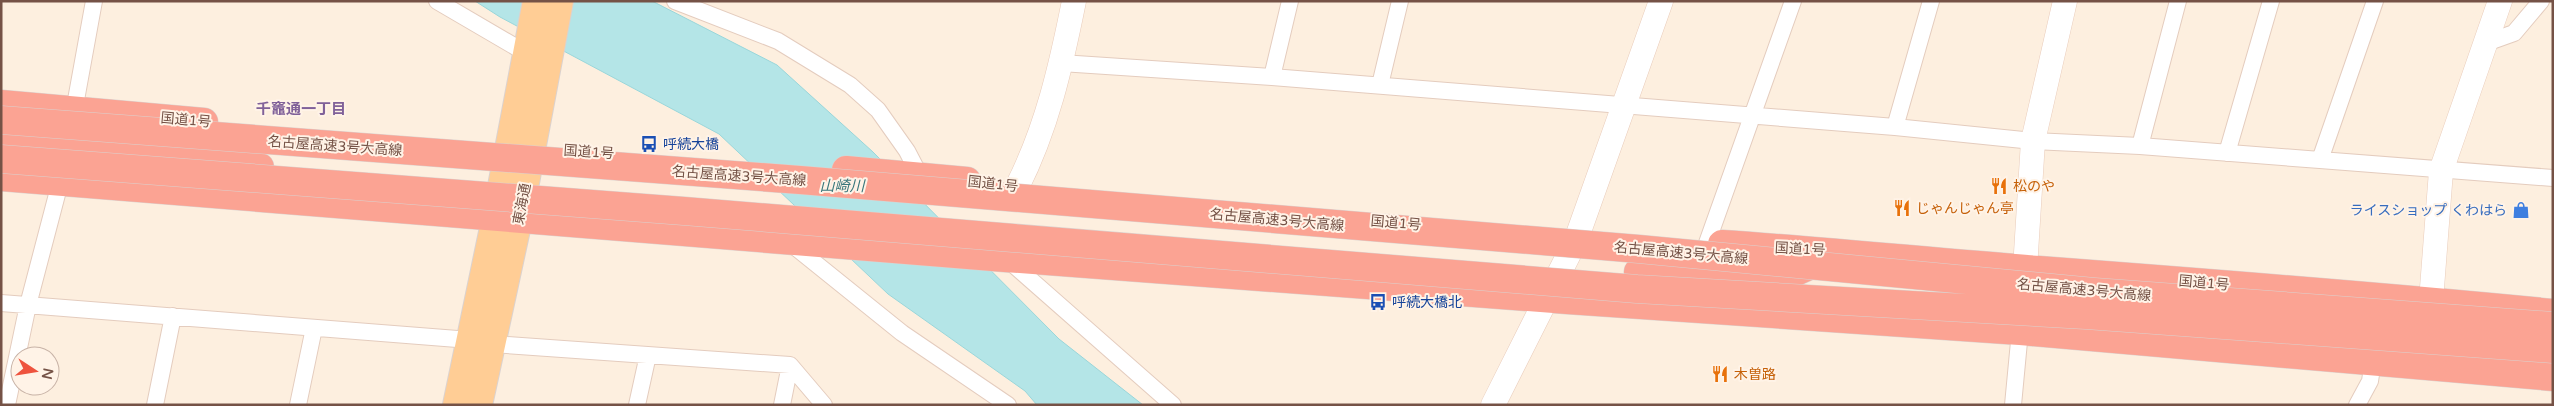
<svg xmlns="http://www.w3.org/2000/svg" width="2554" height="406" viewBox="0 0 2554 406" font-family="'Varela Round','Noto Sans JP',sans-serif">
<rect width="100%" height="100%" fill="#fdefdf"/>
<path fill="#b4e5e7" stroke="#99d6da" d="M475 1H652L777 65 873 152 1059 339 1143 405H1037L1025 391 888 294 719 134 500 17Z"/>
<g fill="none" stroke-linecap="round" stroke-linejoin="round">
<g stroke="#e4ccbe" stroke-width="18">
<path id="street" d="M437 1 526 53
M675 1 778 41 850 85 878 110 907 151 920 176
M2486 43 2514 33 2541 1
M1061 63 1272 77 1895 127 2033 141 2140 146 2320 160 2375 1
M1272 77 1290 1
M1380 85 1400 1
M74 111 94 1
M1895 127 1931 1
M2140 146 2178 1
M2227 153 2271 1
M2320 160 2553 178
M789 242 902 333 1008 405
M1707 243 1793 1
M1007 259 1173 405
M1 303 470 340
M492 344 790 365 824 405
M7 405 28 305 60 183
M155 405 173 316
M298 405 314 328
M637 405 648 355
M782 405 790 365
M2013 405 2020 331
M2357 405 2370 381 2373 361"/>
</g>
<g stroke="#e9ccbb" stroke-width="25">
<path id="secondary" d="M1017 187C1047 128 1061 66 1074 1
M2025 269 2033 141 2065 1
M2431 301 2441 171 2500 1
M1493 405 1576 240 1661 1"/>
</g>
<g stroke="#dbd2cf" stroke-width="28">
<path id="primary" d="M456 405 495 218 536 1
M479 405 519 220 560 1"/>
</g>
<g stroke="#dbd2cf" stroke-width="29">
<path id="highway" d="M1 104 204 122
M1 142 202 159 260 167
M846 170 967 181
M1 177 1005 258 1567 300 2020 331 2553 377
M1722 244C1828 251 1934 262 2039 270 2211 283 2382 296 2553 313
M1638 272 1778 280 1820 261"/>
</g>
<use href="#street" stroke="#fff" stroke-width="16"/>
<use href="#secondary" stroke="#fff" stroke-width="24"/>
<use href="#primary" stroke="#ffcd95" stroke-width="26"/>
<use href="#highway" stroke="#fba393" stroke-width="28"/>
<g stroke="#dbd2cf" stroke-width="29" stroke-linecap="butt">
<path id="highway-bridge" d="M1 120 800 180 1639 249 2094 292 2553 326
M1 159 684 211 1637 289 2086 315 2553 349"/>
</g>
<use href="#highway-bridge" stroke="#fba393" stroke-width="28"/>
</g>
<defs>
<g id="bus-bare" transform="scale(1.35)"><path d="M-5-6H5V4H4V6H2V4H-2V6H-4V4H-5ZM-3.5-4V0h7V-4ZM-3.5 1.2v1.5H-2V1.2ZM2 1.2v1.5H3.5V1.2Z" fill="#1a4fb4" stroke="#fff3e7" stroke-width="2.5" paint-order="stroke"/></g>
<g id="restaurant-bare" transform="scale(1.35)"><path d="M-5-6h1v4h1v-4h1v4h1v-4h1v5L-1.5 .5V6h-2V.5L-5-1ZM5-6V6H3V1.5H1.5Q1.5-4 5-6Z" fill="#e8710a" stroke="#fff3e7" stroke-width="2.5" paint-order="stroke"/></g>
<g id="shop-bare" transform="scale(1.35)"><path d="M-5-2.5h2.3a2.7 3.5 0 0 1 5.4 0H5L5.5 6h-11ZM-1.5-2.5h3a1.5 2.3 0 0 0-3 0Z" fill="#3f7fe0" stroke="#fff3e7" stroke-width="2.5" paint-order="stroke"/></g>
</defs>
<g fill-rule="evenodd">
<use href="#bus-bare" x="649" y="144"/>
<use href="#restaurant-bare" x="1999" y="186"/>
<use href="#restaurant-bare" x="1902" y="208"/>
<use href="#shop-bare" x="2521" y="210"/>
<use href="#bus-bare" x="1378" y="302"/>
<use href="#restaurant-bare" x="1720" y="374"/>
</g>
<g text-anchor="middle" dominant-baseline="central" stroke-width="4" stroke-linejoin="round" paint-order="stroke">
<g font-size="14" fill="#755246" stroke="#fff3e7">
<text transform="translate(186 120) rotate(5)">国道1号</text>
<text transform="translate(335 146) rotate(4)">名古屋高速3号大高線</text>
<text transform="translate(589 152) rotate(4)">国道1号</text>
<text transform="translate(739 176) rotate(4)">名古屋高速3号大高線</text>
<text transform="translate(993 184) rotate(6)">国道1号</text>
<text transform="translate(522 204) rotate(-79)">東海通</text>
<text transform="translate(1277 220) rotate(5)">名古屋高速3号大高線</text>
<text transform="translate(1396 223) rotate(5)">国道1号</text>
<text transform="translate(1800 249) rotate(3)">国道1号</text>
<text transform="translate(1681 253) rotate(5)">名古屋高速3号大高線</text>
<text transform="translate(2204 283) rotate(5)">国道1号</text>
<text transform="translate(2084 290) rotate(5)">名古屋高速3号大高線</text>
</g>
<g font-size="14" fill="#164399" stroke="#fff3e7" text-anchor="start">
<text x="663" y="144">呼続大橋</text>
<text x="1392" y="302">呼続大橋北</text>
</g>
<g font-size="14" fill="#c56008" stroke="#fff3e7" text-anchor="start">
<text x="2013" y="186">松のや</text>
<text x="1916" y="208">じゃんじゃん亭</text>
<text x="1734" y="374">木曽路</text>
</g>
<g font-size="14" fill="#366cbe" stroke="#fff3e7" text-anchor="end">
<text x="2507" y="210">ライスショップ くわはら</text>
</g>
<g font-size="15" font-weight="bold" fill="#806199" stroke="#fff3e7">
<text x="301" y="109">千竈通一丁目</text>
</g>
<g font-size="15" font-style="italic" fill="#3a777c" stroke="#fff3e7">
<text x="842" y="186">山崎川</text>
</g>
</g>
<rect width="2554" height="406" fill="none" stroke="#755246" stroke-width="5"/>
<g transform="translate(35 371) rotate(102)"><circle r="24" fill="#fff3e7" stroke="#c8b3a7"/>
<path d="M0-4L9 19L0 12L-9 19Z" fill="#ee533e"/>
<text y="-8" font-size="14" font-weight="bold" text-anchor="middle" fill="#755246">N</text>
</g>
</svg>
